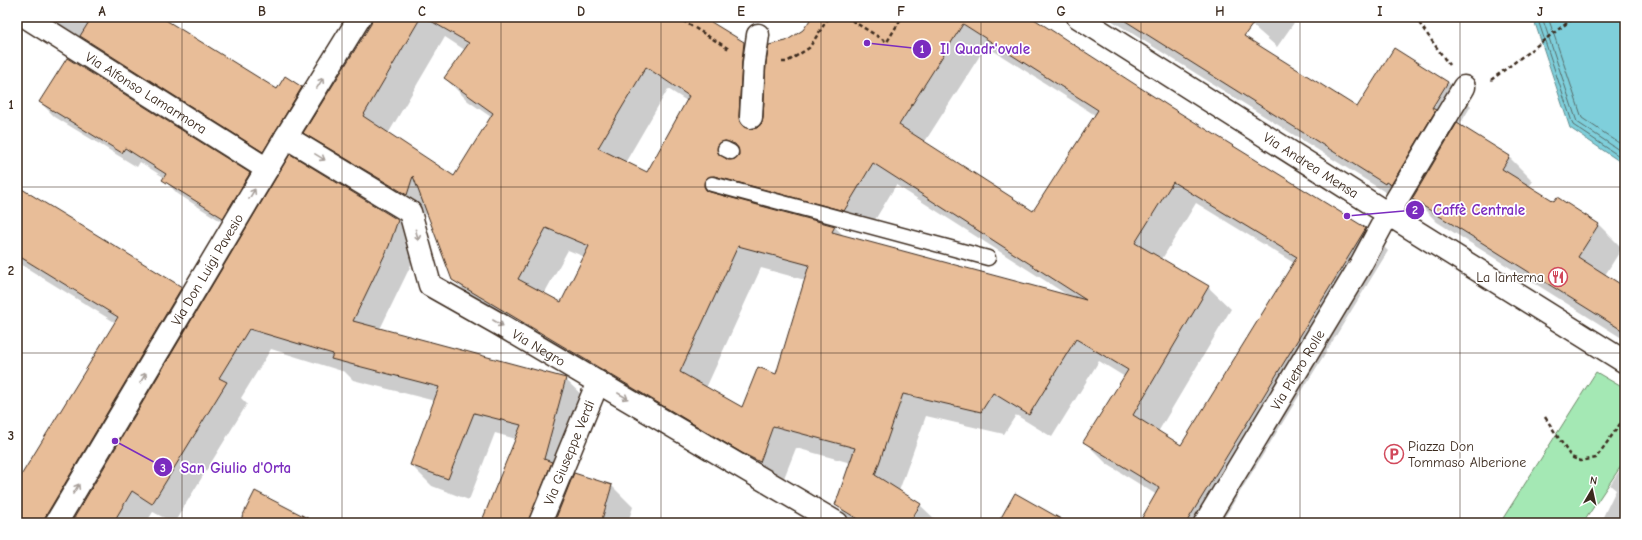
<svg xmlns="http://www.w3.org/2000/svg" width="1642" height="540" viewBox="0 0 1642 540" font-family="'Comic Neue',sans-serif">
<rect width="100%" height="100%" fill="#fff"/>
<filter id="ink" filterUnits="userSpaceOnUse"><feTurbulence type="fractalNoise" baseFrequency=".025" numOctaves="2"/><feDisplacementMap in="SourceGraphic" scale="8" xChannelSelector="R" yChannelSelector="G"/><feConvolveMatrix kernelMatrix="1 2 1 2 8 2 1 2 1" color-interpolation-filters="sRGB"/></filter>
<g filter="url(#ink)">
<path fill="#a4e8b4" stroke="#708969" d="M1596 372 1625 389V460L1583 523H1500Z"/>
<path fill="#7fcfdb" stroke="#648d8f" d="M1533 17H1625V165L1570 128Z"/>
<path fill="#0003" fill-rule="evenodd" d="M48 17H160L277 91 302 87 321 106 372 24 373 17H701L744 43 767 66 786 42 804 31 813 17H1029L1167 106 1366 229 1388 251 1221 523H1140L1157 495 1107 464 1084 441 1125 377 1099 361 1052 437 1016 415 1004 434 926 416 899 491 920 505 939 523H910L919 509H917L908 523H854L836 504 851 463 796 448 782 483 476 302 453 279 430 217 327 155 307 135 294 158 398 220 419 241 410 267 380 329 565 379 587 400 566 478 571 483 575 474 612 486 633 507 629 519 642 523H482L516 439 495 433 469 500 432 486 411 465 435 401 353 380 345 372 271 349 241 398 247 404 174 523 153 512 146 523H17V484L116 323 17 262V187L181 288 200 307 282 171 103 58 87 42ZM445 37 465 50 445 78 468 101 491 117 454 177 388 134ZM986 46 1095 115 1033 213 924 143ZM765 73H767L764 118 761 125ZM668 89 687 101 647 174 625 163ZM896 185 1069 296 844 236 835 227 730 199 737 198 867 233ZM1196 203 1294 263 1181 446 1158 432 1231 309 1208 287 1162 259ZM568 250 585 257 562 304 544 294ZM761 268 805 280 777 375 743 408 706 388Z
M1106 17H1212L1357 108 1448 82 1471 106 1459 126 1509 157 1533 181 1529 187 1554 203 1599 225 1622 248 1605 275 1625 288V340L1437 222 1418 203 1415 208 1410 205 1409 207Z
M1243 17H1298L1277 47Z
M40 102 249 174 264 188 238 232 178 194 164 180 165 178 140 162 137 167 55 117Z
M1625 462V523H1600L1616 490 1610 485Z"/>
<g fill="none" stroke-linecap="round" stroke-linejoin="round">
<path stroke="#566c6a" stroke-width="1" d="M1537 17 1573 125 1625 160
M1542 17 1577 122 1625 154
M1548 17 1582 118 1625 147"/>
</g>
<path fill="#e8bd98" stroke="#3b2a1e" fill-rule="evenodd" d="M92 17H161L277 89 285 76 302 87 263 152 80 36Z
M372 17H421L363 116 454 176 493 113 444 78 469 43 424 17H703L744 42 742 61 739 116 740 122 744 127 751 129 757 128 762 123 763 118 766 63 769 45 786 41 803 30 812 17H1031L1167 105 1366 228 1186 523H1139L1159 488 1083 442 1128 370 1076 339 1029 415 993 393 981 412 903 394 875 475 921 504 909 523H864L835 505 855 448 773 426 760 462 742 453 452 280 413 176 407 195 303 133 371 24ZM963 24 1098 110 1033 211 899 125ZM646 67 689 96 647 172 598 148ZM725 141 735 144 738 148 739 155 735 159 728 160 718 153V145ZM873 163 1086 300 832 232 835 226 710 192 706 190 704 186 706 178 714 176 844 211ZM1173 182 1297 257 1181 445 1133 415 1209 286 1135 243ZM546 228 589 246 561 302 518 279ZM738 246 809 265 776 374 758 367 742 407 680 372Z
M1119 17H1258L1244 36 1357 107 1394 48 1448 82 1432 108 1436 110 1391 185 1386 182 1385 184Z
M67 58 250 173 223 218 162 180 166 174 125 148 122 153 39 102Z
M1457 123 1510 156 1502 169 1554 201 1557 197 1599 224 1578 257 1625 287V332L1412 199Z
M290 154 398 220 389 246 353 321 566 378 544 459 552 462 528 523H481L521 425 474 413 448 479 410 465 439 387 331 359 333 354 249 329 219 378 227 382 152 504 132 491 113 523H71Z
M17 186 182 287 45 517 44 523H17V482L118 317 17 255Z
M574 473 612 485 601 523H554Z
M255 491 317 523H239Z
M1015 493 1068 523H998Z"/>
<g fill="none" stroke-linecap="round" stroke-linejoin="round">
<g stroke="#3b2a1e" stroke-width="17">
<path id="lane" d="M725 149 731 152
M712 184 988 258"/>
</g>
<g stroke="#3b2a1e" stroke-width="25">
<g id="street">
<path id="s1" d="M26 17 267 169"/>
<path id="s2" d="M1078 17 1388 214 1625 362"/>
<path d="M751 117 754 62 758 35"/>
<path id="s3" d="M286 137 410 212 430 285 499 324 837 523"/>
<path id="s4" d="M56 523 286 137 360 17"/>
<path id="s5" d="M540 523 598 382"/>
<path id="s6" d="M1205 523 1360 266 1388 214 1464 87"/>
</g>
</g>
<path stroke="#3b2a1e" stroke-width="2.5" stroke-dasharray="4 3" stroke-linecap="butt" d="M677 17 729 49
M846 17 887 42 902 17
M1415 17 1449 65
M782 62H787L809 48 829 17
M1491 80 1575 17
M1545 417 1571 457 1581 461 1596 458 1625 417"/>
<use href="#lane" stroke="#fff" stroke-width="14"/>
<use href="#street" stroke="#fff" stroke-width="22"/>
</g>
<defs><path id="oneway-shaft" d="M-6 0H5M1.5-3L5.5 0L1.5 3" fill="none" stroke-width="1.6" stroke-linecap="round" stroke-linejoin="round"/></defs>
<g stroke="#a79f9a">
<use href="#oneway-shaft" transform="translate(320 83) rotate(-58)"/>
<use href="#oneway-shaft" transform="translate(320 157) rotate(31)"/>
<use href="#oneway-shaft" transform="translate(252 194) rotate(-59)"/>
<use href="#oneway-shaft" transform="translate(417 235) rotate(75)"/>
<use href="#oneway-shaft" transform="translate(498 323) rotate(30)"/>
<use href="#oneway-shaft" transform="translate(143 378) rotate(-59)"/>
<use href="#oneway-shaft" transform="translate(623 396) rotate(30)"/>
<use href="#oneway-shaft" transform="translate(76 489) rotate(-59)"/>
</g>
</g>
<path fill="none" stroke="#3b2a1e" stroke-width="1" stroke-opacity="0.55" d="M182 17V523M342 17V523M501 17V523M661 17V523M821 17V523M981 17V523M1141 17V523M1300 17V523M1460 17V523M17 187H1625M17 353H1625"/>
<defs>
<g id="restaurant-ring" transform="scale(1)"><circle r="9.5" fill="#fff" stroke="#d1495b" stroke-width="1.5"/><path d="M-5-6h1v4h1v-4h1v4h1v-4h1v5L-1.5 .5V6h-2V.5L-5-1ZM5-6V6H3V1.5H1.5Q1.5-4 5-6Z" fill="#d1495b"/></g>
<g id="parking-ring" transform="scale(1)"><circle r="9.5" fill="#fff" stroke="#d1495b" stroke-width="1.5"/><path d="M-3.5-5.5H1a3.5 3.5 0 0 1 0 7H-1V5.5H-3.5ZM-1-3.4V-.6H.8a1.4 1.4 0 0 0 0-2.8Z" fill="#d1495b"/></g>
</defs>
<g fill-rule="evenodd">
<use href="#restaurant-ring" x="1558" y="277"/>
<use href="#parking-ring" x="1394" y="454"/>
</g>
<g text-anchor="middle" dominant-baseline="central" stroke-width="3.5" stroke-linejoin="round" paint-order="stroke">
<g font-size="14" fill="#3b2a1e" stroke="#fff">
<text stroke="none"><textPath href="#s1" startOffset="142">Via Alfonso Lamarmora</textPath></text>
<text stroke="none"><textPath href="#s2" startOffset="276">Via Andrea Mensa</textPath></text>
<text stroke="none"><textPath href="#s4" startOffset="295">Via Don Luigi Pavesio</textPath></text>
<text stroke="none"><textPath href="#s3" startOffset="346">Via Negro</textPath></text>
<text stroke="none"><textPath href="#s6" startOffset="179">Via Pietro Rolle</textPath></text>
<text stroke="none"><textPath href="#s5" startOffset="76">Via Giuseppe Verdi</textPath></text>
</g>
<g font-size="14" fill="#3b2a1e" stroke="#fff" text-anchor="end">
<text x="1544" y="277">La lanterna</text>
<text x="1408" y="446" text-anchor="start">Piazza Don<tspan x="1408" dy="16">Tommaso Alberione</tspan></text>
</g>
</g>
<path fill="none" stroke="#7b2cbf" stroke-width="1.5" d="M867 43L922 49M1347 216L1415 210M115 441L163 467"/>
<g fill="#7b2cbf" stroke="#fff" stroke-width="1.5">
<circle cx="867" cy="43" r="4"/>
<circle cx="1347" cy="216" r="4"/>
<circle cx="115" cy="441" r="4"/>
<circle cx="922" cy="49" r="10"/>
<circle cx="1415" cy="210" r="10"/>
<circle cx="163" cy="467" r="10"/>
</g>
<g font-size="12" text-anchor="middle" font-weight="bold" fill="#fff">
<text x="922" y="53">1</text>
<text x="1415" y="214">2</text>
<text x="163" y="472">3</text>
</g>
<g font-size="15" text-anchor="middle" font-weight="bold" fill="#7b2cbf" stroke="#fff" stroke-width="3.5" stroke-linejoin="round" paint-order="stroke">
<text x="985" y="54">Il Quadr'ovale</text>
<text x="1479" y="215">Caffè Centrale</text>
<text x="236" y="473">San Giulio d'Orta</text>
</g>
<rect width="1642" height="540" fill="none" stroke="#fff" stroke-width="44"/>
<g transform="translate(1592 490) rotate(9)" stroke="#ffffff" stroke-width="3" paint-order="stroke">
<path d="M0-3L7 15L0 10L-7 15Z" fill="#3b2a1e"/>
<text y="-6" font-size="11" font-weight="bold" text-anchor="middle" fill="#3b2a1e">N</text>
</g>
<rect x="22" y="22" width="1598" height="496" fill="none" stroke="#3b2a1e" stroke-width="1.5"/>
<g font-size="13" text-anchor="middle" font-weight="bold" fill="#3b2a1e">
<text x="102" y="16">A</text>
<text x="262" y="16">B</text>
<text x="422" y="16">C</text>
<text x="581" y="16">D</text>
<text x="741" y="16">E</text>
<text x="901" y="16">F</text>
<text x="1061" y="16">G</text>
<text x="1220" y="16">H</text>
<text x="1380" y="16">I</text>
<text x="1540" y="16">J</text>
<text x="11" y="109">1</text>
<text x="11" y="275">2</text>
<text x="11" y="440">3</text>
</g>
</svg>
